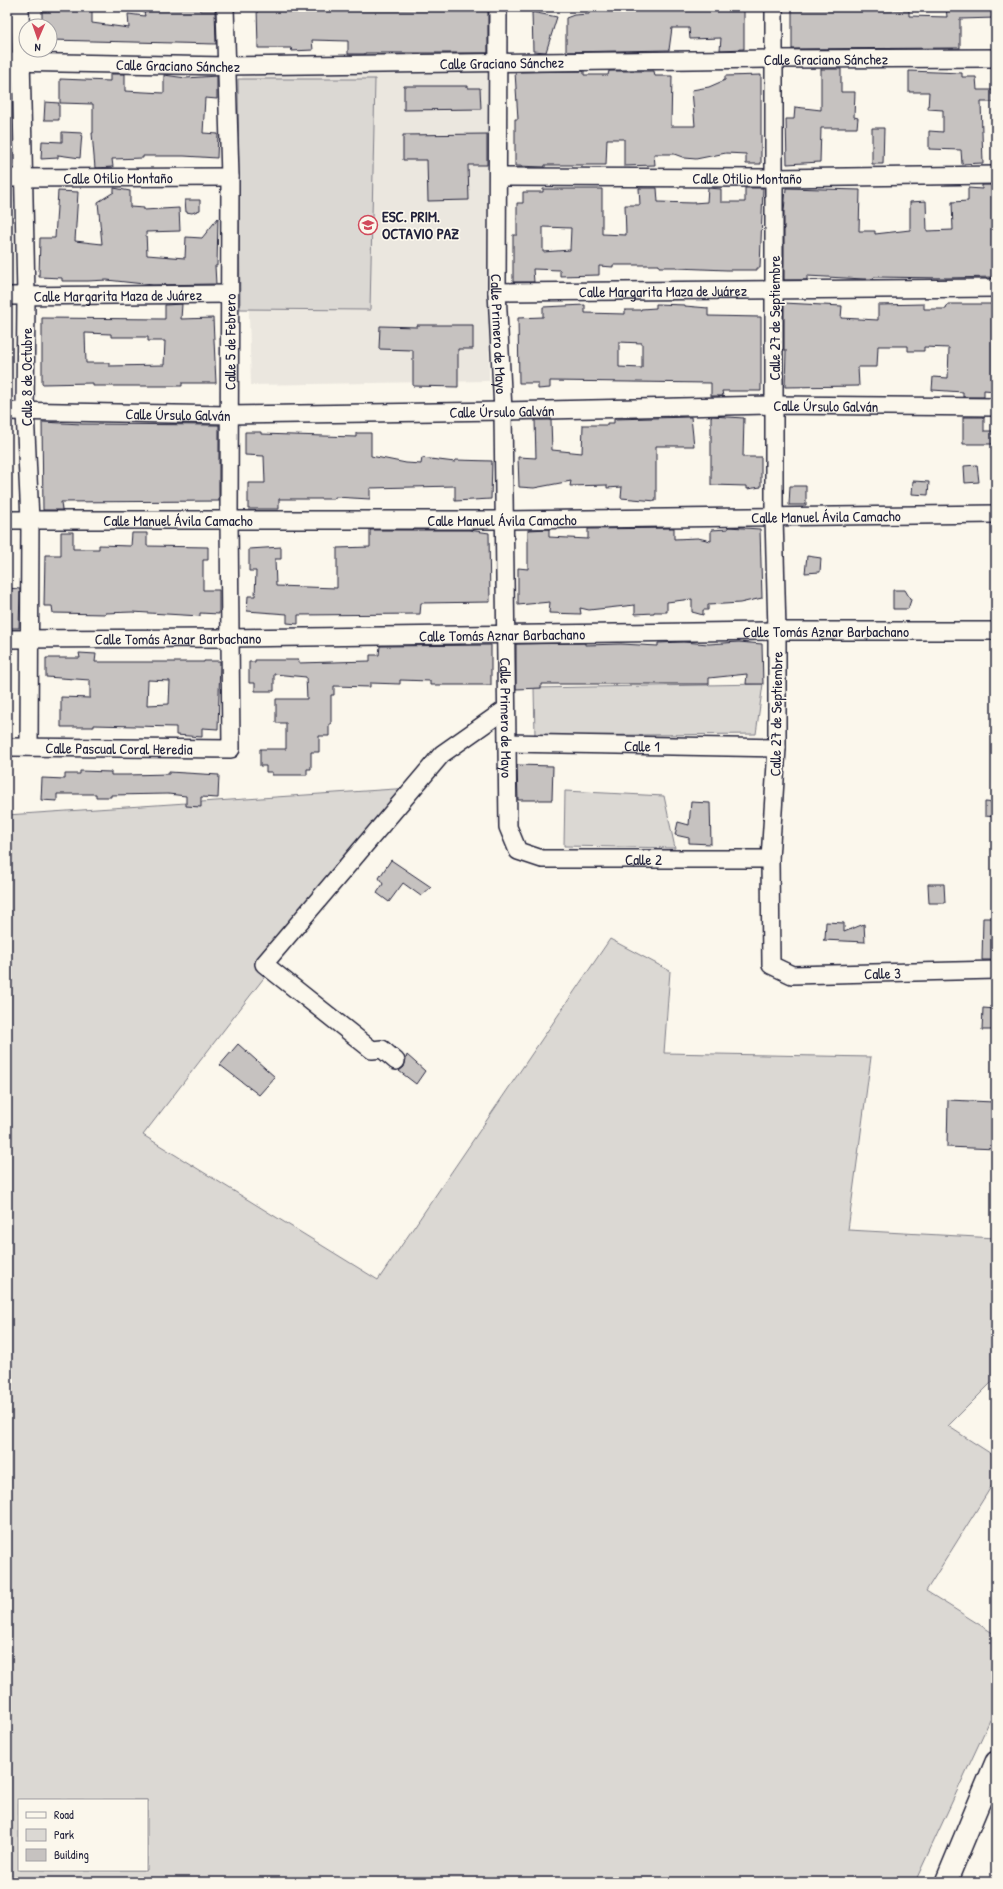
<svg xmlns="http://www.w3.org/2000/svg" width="1003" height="1889" viewBox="0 0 1003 1889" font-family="'Patrick Hand',sans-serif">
<rect width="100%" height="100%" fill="#fbf7ec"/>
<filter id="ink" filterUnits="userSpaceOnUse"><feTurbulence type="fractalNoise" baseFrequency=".025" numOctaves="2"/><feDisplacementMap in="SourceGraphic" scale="8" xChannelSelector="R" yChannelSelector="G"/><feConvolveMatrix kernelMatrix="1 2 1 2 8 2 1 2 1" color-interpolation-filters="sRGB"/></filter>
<g filter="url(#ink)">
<path fill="#ebe7df" d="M491 67 489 381 251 385 242 69Z"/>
<path fill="#dbd8d3" stroke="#7e7d87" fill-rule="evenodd" d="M238 79H375L370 310 240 309Z
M763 684 756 734 535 736 534 688Z
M410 788 143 1135 378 1280 610 939 670 971 664 1053 871 1057 848 1230 996 1238V1378L948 1426 996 1457V1479L926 1591 996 1635V1707L915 1882H7V815ZM19 1800H147V1870H19Z
M565 791 664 796 675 848 564 846Z"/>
<path fill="#c6c2c0" stroke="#22223b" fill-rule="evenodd" d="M147 7H200V11H215L216 44 50 40V26H42V11H62V9H75L92 10V23L129 28 128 14 145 16 144 12H147Z
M257 7 311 8 380 7V8L403 9 488 7V53H365V54H348V41L312 40 313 50 292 51 291 48H258Z
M589 7H744V49L720 50 721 38 690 39 689 28H672L669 50 566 52V18L574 15 589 14Z
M946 7H996V18L960 19V48L792 49V8L909 10V16L947 17Z
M532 12 557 17 546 52 533 51Z
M821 69H841V92H855L854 117 858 118 857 128H821L820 162 787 164 786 119H794L795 107 821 110Z
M584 71V75H608L609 71H654L655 76H672L671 126H695L692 90 709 87 725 80V76L761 75V164H746V154L726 153 696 159 685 158 674 154H654L655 165 624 166V139H607L606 165H545V167L515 166V119H518L515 72Z
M909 71 962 73V77H976L977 90H995V102H981L983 163 962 164 961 150 929 149V131L943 132V110L928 109 929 92H909Z
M110 74H125V91L164 93V75L186 78 217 76V99L205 98 203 133 218 134 217 158 184 156H143V158L112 159 113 167 95 168 92 133H93V104L60 103V79L110 81Z
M404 86H468V88H480L481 109 404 110Z
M45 102 59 103V120H44Z
M872 128H884L883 164H872Z
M62 132 82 133 80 158 58 155V158L41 159 42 141 62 142Z
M487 134V165H468L469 200 428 201 427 160H403V135Z
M982 185H996V277L947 278 874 277 873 279H864L807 276V280H784V211L786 188 860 190 859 231H875V234L910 230V202L926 201 927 231 953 230 952 202 968 201V188L982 189Z
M114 188 130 191V207L144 208V210L179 208 180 231 146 232 147 255 185 258 186 237 202 238 218 218 217 266H215L216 284 153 285 107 280 88 281H62V278L39 277 40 238H55L58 191 78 192 75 241 102 244 98 202 114 192Z
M639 188H657L658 202 693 203 707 202 708 188 721 189V202H745V188H763L760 268H757V270H727L677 268V267H659V265H613V267L599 266V275L560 276V270L533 269 534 282H513V235H517V203H523V192H543V189H602V234L626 235 625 205H640ZM543 227 571 228 570 250 543 252Z
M185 200H200V210L192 213 186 212Z
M784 303 842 306 841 318 878 320V305L924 304V309H946L948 304H996V391L984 390V397H963V392L932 390 933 377 948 378 949 348 924 347V351H908V346H878L877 367H858L859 386 785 387 786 350H784Z
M182 304 181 319 213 318 216 383H182V386H93V383L42 384V318L165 319V305ZM85 333 111 334V337H148V341H165L164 365 109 366V363H86Z
M656 304 685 305V306L708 308V316L761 317V391H722L723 396H711V383L550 381V388L538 389V383H519L518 318 543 317V307L585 305V313L625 314V310H641V309L656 308ZM619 342 642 343V368L619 367Z
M417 325H473V349H458V387L413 386V350L379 349 380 326 417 327Z
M711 416 744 418 743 457H761V487L747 489V486L711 485Z
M691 417 694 446H656V501L621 498 622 487 607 488V485L570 486 571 481 534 488 519 487 518 457 536 458 535 420H551L552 450 582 453 583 425H607V423H614V419Z
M963 417H984V431H996V444H963Z
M42 422 82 424 219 425V501L61 502 62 510H43Z
M245 432H261V434L356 437V433H371V456L406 463 421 464 422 458 455 462V460L492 461 491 499 455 501V486L370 488V499L335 497 334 499H279V509H248V483H265L264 456 245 455Z
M977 465 979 482 965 483 964 466Z
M913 481 929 482 928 495 912 494Z
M790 486H806V505H789Z
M728 527 760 529 762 598 740 603 708 605V610H703V615L692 612V599L667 602V612H654V613L635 614V605L589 610 580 608 581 614 549 613 550 602 518 605V568L528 569V530L549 529V537L588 539V529L674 528V539L698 538 711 541V530L728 529Z
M370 530H469L489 533 490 602 421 603 420 614 298 615V624L287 623V614L247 611 248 596H255L256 571H249V549L281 547V559H275L276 586 337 588V548L370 547Z
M61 532H73V549H99V545L131 546 132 533H147V546L208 547V560H203V590H219V614L200 613V616L132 612 105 613V614L53 613 52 606H44L45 555H61Z
M807 556 821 558 820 572 805 573Z
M7 588 20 589 19 628H7Z
M893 590H905L911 600 908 609H893Z
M683 642 709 644 739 642 762 644 763 684H746L747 674 709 678V684H541V688L516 689V644L585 643V645L621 644 658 646V643Z
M491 645V685H430V681L400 680V684L370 683V687L334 686V695H331V724H329V736H319V752H311V769H307V775H272V772H266V766H260V749H286V723H276V699H307L306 677 274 674V691H255V683H249V662H255V660H299L298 663 370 661V655H379L380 646Z
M79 653 96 654 95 662H204V661H220L218 729 202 728V737L176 735V727L94 725V727H61V697L90 698V680L46 677V658H80ZM148 680 170 681 169 704 147 705Z
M517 765 553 766 552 800H518Z
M80 771 111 772V775H128L169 774V772L219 775 218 798 201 797V807L186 806V796L168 794 111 795V797H96V794H57V801L41 800 42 778 65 779V774H80Z
M691 802 710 803 711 844 689 843V838L675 835 678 822 689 825Z
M985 802 996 803V817L985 816Z
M391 860 431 887 421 896 403 883 389 902 377 893 383 884 379 878Z
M928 884H944L945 903H929Z
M983 918H996V960H982Z
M826 922 844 923V932L864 924 865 942 823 940 825 939Z
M983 1008 996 1009 994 1030H982Z
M238 1044 275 1077 259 1095 220 1065Z
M407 1055 425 1071 416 1084 399 1071 404 1067Z
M948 1100 994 1102 993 1123H996V1149L947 1147Z"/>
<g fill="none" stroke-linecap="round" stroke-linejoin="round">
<g stroke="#22223b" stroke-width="20">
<g id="minor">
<path d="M20 7 26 296 25 411 30 520 29 747"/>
<path id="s1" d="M498 7 497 292 503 411 508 827 518 851 542 859H770"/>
<path id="s2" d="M774 7V517L777 631V748L770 859 771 965 792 975 996 970"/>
<path id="s3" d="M7 62 227 66 774 59 996 58"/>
<path id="s4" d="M498 177 774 178 996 175"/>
<path id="s5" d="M7 178 230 177"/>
<path id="s6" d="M497 292 996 288"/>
<path id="s7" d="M7 296 229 294"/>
<path id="s8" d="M7 411 229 415 503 411 774 405 996 407"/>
<path id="s9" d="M7 520H504L996 514"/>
<path id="s10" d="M7 639 229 638 777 631H996"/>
<path id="s11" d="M507 743 777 748"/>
<path id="s12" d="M7 747 231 749 229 520 230 177 225 7"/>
<path d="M396 1061 382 1049 372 1050 264 964 442 754 506 709"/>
</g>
</g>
<g stroke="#22223b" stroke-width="24">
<path id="tertiary" d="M946 1882 996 1762"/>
</g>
<use href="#minor" stroke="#fbf7ec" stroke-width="17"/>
<use href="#tertiary" stroke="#fbf7ec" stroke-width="21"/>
</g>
</g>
<defs>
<g id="school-ring" transform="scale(1)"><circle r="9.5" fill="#fbf7ec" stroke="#d1495b" stroke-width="1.5"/><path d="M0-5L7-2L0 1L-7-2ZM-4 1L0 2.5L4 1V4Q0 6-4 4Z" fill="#d1495b"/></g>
</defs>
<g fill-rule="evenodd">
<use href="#school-ring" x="368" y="225"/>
</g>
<g text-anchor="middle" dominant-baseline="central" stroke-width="3.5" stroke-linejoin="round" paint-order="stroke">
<g font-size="15" fill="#22223b" stroke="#fbf7ec">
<text stroke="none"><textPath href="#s3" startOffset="819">Calle Graciano Sánchez</textPath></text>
<text stroke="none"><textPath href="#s3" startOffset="495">Calle Graciano Sánchez</textPath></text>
<text stroke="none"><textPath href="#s3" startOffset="171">Calle Graciano Sánchez</textPath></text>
<text stroke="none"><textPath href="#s5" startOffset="111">Calle Otilio Montaño</textPath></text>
<text stroke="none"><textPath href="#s4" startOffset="249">Calle Otilio Montaño</textPath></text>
<text stroke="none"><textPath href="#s6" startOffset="166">Calle Margarita Maza de Juárez</textPath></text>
<text stroke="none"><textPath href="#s7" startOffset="111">Calle Margarita Maza de Juárez</textPath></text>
<text transform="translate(774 318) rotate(-90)">Calle 27 de Septiembre</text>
<text stroke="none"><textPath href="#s1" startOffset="327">Calle Primero de Mayo</textPath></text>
<text stroke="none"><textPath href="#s12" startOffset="631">Calle 5 de Febrero</textPath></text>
<text transform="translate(26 377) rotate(-90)">Calle 8 de Octubre</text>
<text stroke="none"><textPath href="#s8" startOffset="819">Calle Úrsulo Galván</textPath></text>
<text stroke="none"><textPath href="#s8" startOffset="495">Calle Úrsulo Galván</textPath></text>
<text stroke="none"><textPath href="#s8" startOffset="171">Calle Úrsulo Galván</textPath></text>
<text stroke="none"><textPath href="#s9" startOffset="819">Calle Manuel Ávila Camacho</textPath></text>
<text stroke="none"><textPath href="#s9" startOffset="171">Calle Manuel Ávila Camacho</textPath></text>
<text stroke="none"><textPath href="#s9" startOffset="495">Calle Manuel Ávila Camacho</textPath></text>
<text stroke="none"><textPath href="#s10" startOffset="819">Calle Tomás Aznar Barbachano</textPath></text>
<text stroke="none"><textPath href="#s10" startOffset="495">Calle Tomás Aznar Barbachano</textPath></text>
<text stroke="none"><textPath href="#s10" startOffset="171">Calle Tomás Aznar Barbachano</textPath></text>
<text transform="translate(776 714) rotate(-89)">Calle 27 de Septiembre</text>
<text stroke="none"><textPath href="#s1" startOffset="711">Calle Primero de Mayo</textPath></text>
<text stroke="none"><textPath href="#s11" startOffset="135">Calle 1</textPath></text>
<text stroke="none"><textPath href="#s12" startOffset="112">Calle Pascual Coral Heredia</textPath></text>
<text stroke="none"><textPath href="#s1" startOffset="973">Calle 2</textPath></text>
<text stroke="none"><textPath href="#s2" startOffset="1072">Calle 3</textPath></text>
</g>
<g font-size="15" font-weight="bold" fill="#22223b" stroke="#fbf7ec" text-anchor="start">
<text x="382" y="216">ESC. PRIM.<tspan x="382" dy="17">OCTAVIO PAZ</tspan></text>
</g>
</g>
<rect width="1003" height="1889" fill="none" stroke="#fbf7ec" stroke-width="24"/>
<rect x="12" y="12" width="979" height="1865" fill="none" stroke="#22223b" stroke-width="1.5" filter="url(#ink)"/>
<rect x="18" y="1799" width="130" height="72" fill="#fbf7ec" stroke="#a4a2a5"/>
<rect x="26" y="1812" width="20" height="6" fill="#fbf7ec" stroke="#a4a2a5"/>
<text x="54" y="1819" font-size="12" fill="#22223b">Road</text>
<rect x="26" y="1829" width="20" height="12" fill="#dbd8d3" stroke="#a4a2a5"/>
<text x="54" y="1839" font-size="12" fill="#22223b">Park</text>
<rect x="26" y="1849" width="20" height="12" fill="#c6c2c0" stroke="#a4a2a5"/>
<text x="54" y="1859" font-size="12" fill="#22223b">Building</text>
<g transform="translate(38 38) rotate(182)"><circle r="19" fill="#fbf7ec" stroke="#a4a2a5"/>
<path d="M0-3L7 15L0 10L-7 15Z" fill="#d1495b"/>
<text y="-6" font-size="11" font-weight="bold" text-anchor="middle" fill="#22223b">N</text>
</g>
</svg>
